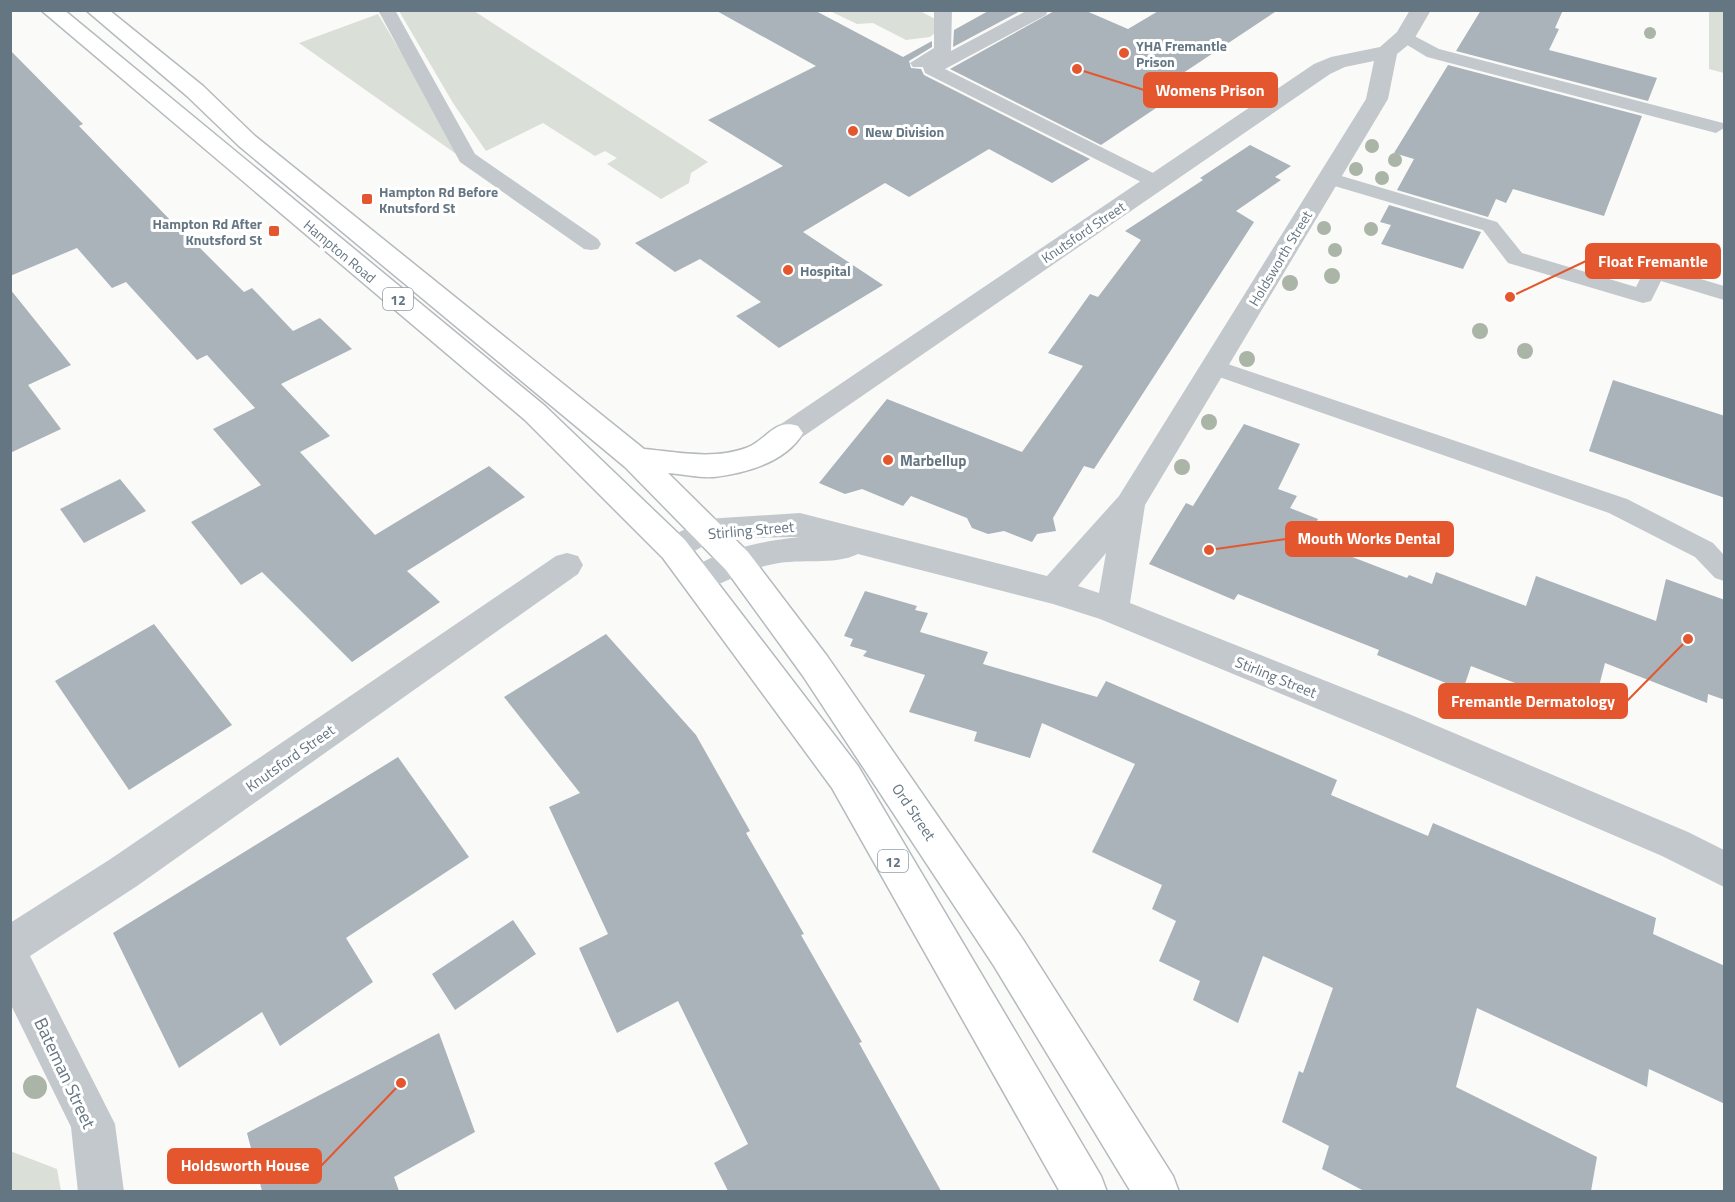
<svg xmlns="http://www.w3.org/2000/svg" width="1735" height="1202" viewBox="0 0 1735 1202" font-family="'Titillium Web',sans-serif">
<rect width="100%" height="100%" fill="#fafaf8"/>
<path fill="#dadfd7" d="M399 11H474L708 162 691 173 689 183 661 199 607 164 617 158 605 151 595 156 543 123 486 151 453 103Z
M830 11H920L937 20V31L930 37 906 40 873 23 857 24Z
M1709 11H1724V73L1709 69Z
M378 14 459 150V156L299 43Z
M10 1151 57 1169 61 1191H11Z"/>
<path fill="#aab3b9" d="M715 10H814L903 57 932 41V47L909 61 911 68 921 69 924 75 1090 159 1052 183 989 149 909 197 885 183 803 232 883 285 779 348 736 316 761 302 700 259 675 272 635 243 783 166 708 120 816 66Z
M990 10H1022L953 47 954 30Z
M1056 10H1084L1128 29 1160 10H1278L1144 99 1159 106 1101 145 950 69Z
M1481 10H1563L1555 28 1559 29 1549 50 1657 78 1648 101 1456 51Z
M10 50 83 124 79 126 176 226H178L244 292 252 288 293 331 320 318 352 349 281 384 330 436 300 452 375 535 489 466 525 497 407 571 440 602 352 662 262 572 241 585 191 522 261 485 213 429 255 408 207 355 197 360 126 282 112 288 77 248 10 276Z
M1448 65 1642 116 1604 216 1513 189 1506 203 1496 199 1488 217 1397 190 1414 159 1394 153Z
M1250 145 1291 166 1275 177 1281 180 1236 211 1254 222 1094 469 1084 466 1053 518 1056 531 1037 534 1032 542 1004 531 988 534 972 528 967 518 911 496 903 506 862 489 845 494 819 483 887 399 1022 452 1083 366 1048 353 1090 294 1098 297 1141 240 1125 231 1203 180 1200 178Z
M1389 205 1481 232 1463 269 1381 244 1391 225 1380 222Z
M10 289 71 365 28 385 61 429 10 453Z
M1613 380 1725 416V498L1589 451Z
M1244 424 1300 444 1278 489 1297 496 1290 508 1318 519 1308 540 1407 578 1409 575 1432 584 1436 572 1526 606 1536 576 1656 621 1666 579 1725 600V700L1708 694 1707 703 1605 663 1592 713 1471 666 1463 690 1377 655 1379 650 1238 594 1234 600 1149 564 1186 503 1193 506Z
M120 479 146 511 84 543 60 509Z
M865 591 917 606 915 610 928 613 920 632 988 652 983 664 1097 697 1106 681 1337 780 1331 795 1428 836 1433 823 1656 918 1653 934 1725 966V1104L1649 1069 1647 1087 1477 1008 1456 1087 1597 1157 1591 1191H1364L1322 1169 1329 1146 1282 1122 1299 1071 1303 1073 1333 988 1263 956 1238 1023 1193 1000 1200 981 1159 961 1176 921 1152 909 1162 885 1092 852 1135 764 1042 723 1030 758 974 741 977 732 909 712 925 675 863 656 867 651 850 646 853 639 844 636Z
M154 624 232 725 129 790 55 681Z
M606 634 696 735 750 831 746 833 804 934 801 935 862 1042 859 1043 941 1191H728L714 1163 748 1144 678 1001 617 1033 579 948 608 934 549 807 580 793 504 697Z
M398 757 469 857 346 938 373 982 280 1046 262 1012 179 1068 113 933Z
M513 920 536 954 455 1010 432 974Z
M439 1033 475 1132 394 1177 399 1191H262L247 1133Z"/>
<g fill="none" stroke-linecap="round" stroke-linejoin="round">
<g stroke="#b5babe" stroke-width="3">
<path id="primary" d="M41 10H64L545 406 685 540 858 766 1101 1176 1107 1192H1060L832 788 663 558 525 420Z
M86 10H109L203 86 255 136 644 449C677 452 713 460 746 448 766 441 774 418 798 426L803 433C786 462 746 473 714 477 700 478 683 474 668 473L748 552 827 656 1022 938 1173 1176 1179 1192H1131L994 966 803 676 726 570 625 467 239 146 187 96Z"/>
</g>
<path fill="#c3c8cc" fill-rule="evenodd" d="M378 10H395L475 154 598 239 601 244 598 249 591 250 584 249 460 162Z
M934 10H952L951 51 1028 10H1048L1046 15 945 69 1163 178 1166 182 1163 186H1149L925 73 923 67H913L910 63 934 48Z
M1405 31 1439 49 1723 123 1724 128 1716 133 1427 57 1399 40 1396 36 1399 32Z
M1328 172 1497 222 1522 253 1636 287 1646 267 1654 265 1724 286V300L1661 281 1651 301 1643 303 1508 263 1483 230 1321 182 1318 178 1321 174Z
M1213 359 1627 499 1713 543 1724 555V581L1715 578 1695 557 1609 513 1205 372 1201 367 1205 362Z"/>
<path fill="#c3c8cc" fill-rule="evenodd" d="M1410 10H1431L1413 41 1397 54 1388 99 1145 505 1130 603 1409 714 1688 832 1724 850V887L1662 856 1383 736 1100 619 1053 604 858 554C833 566 801 558 774 564 747 569 725 583 699 592L687 588 683 579C697 553 772 539 801 537 784 537 724 538 710 543 692 550 683 564 663 558L658 549 663 540 706 519 800 513 1047 576 1119 496 1366 99 1374 61 1345 67 1330 74 798 440 788 443 778 440 773 433 778 426 1314 64 1331 57 1380 47 1397 32ZM1106 553 1099 593 1078 586Z
M567 553 578 556 583 565 578 574 137 886 30 956 115 1124 124 1192H78L71 1127 10 1003V923L109 860 556 556Z"/>
<use href="#primary" fill="#fff" fill-rule="evenodd"/>
</g>
<g fill="#aab4a7">
<circle cx="1650" cy="33" r="6"/>
<circle cx="1372" cy="146" r="7"/>
<circle cx="1395" cy="160" r="7"/>
<circle cx="1356" cy="169" r="7"/>
<circle cx="1382" cy="178" r="7"/>
<circle cx="1324" cy="228" r="7"/>
<circle cx="1371" cy="229" r="7"/>
<circle cx="1335" cy="250" r="7"/>
<circle cx="1332" cy="276" r="8"/>
<circle cx="1290" cy="283" r="8"/>
<circle cx="1480" cy="331" r="8"/>
<circle cx="1525" cy="351" r="8"/>
<circle cx="1247" cy="359" r="8"/>
<circle cx="1209" cy="422" r="8"/>
<circle cx="1182" cy="467" r="8"/>
<circle cx="35" cy="1087" r="12"/>
</g>
<g fill="#e4572e" stroke="#fff" stroke-width="2">
<circle cx="1124" cy="53" r="6"/>
<circle cx="853" cy="131" r="6"/>
<rect x="361" y="193" width="12" height="12" rx="3"/>
<rect x="268" y="225" width="12" height="12" rx="3"/>
<circle cx="788" cy="270" r="6"/>
<circle cx="888" cy="460" r="6"/>
</g>
<g text-anchor="middle" dominant-baseline="central" stroke-width="6" stroke-linejoin="round" paint-order="stroke">
<g font-size="14" font-weight="bold" fill="#657683" stroke="#fff" text-anchor="start">
<text x="1136" y="45">YHA Fremantle<tspan x="1136" dy="16">Prison</tspan></text>
<text x="865" y="131">New Division</text>
<text x="379" y="191">Hampton Rd Before<tspan x="379" dy="16">Knutsford St</tspan></text>
<text x="262" y="223" text-anchor="end">Hampton Rd After<tspan x="262" dy="16">Knutsford St</tspan></text>
<text x="800" y="270">Hospital</text>
</g>
<g font-size="14" fill="#657683" stroke="#fff">
<text transform="translate(1083 232) rotate(-34)">Knutsford Street</text>
<text transform="translate(340 251) rotate(40)">Hampton Road</text>
<text transform="translate(1280 258) rotate(-59)">Holdsworth Street</text>
</g>
<g fill="#fff" stroke="#939fa8" stroke-width="1.5">
<rect x="383" y="288" width="30" height="22" rx="4.5"/>
<rect x="878" y="850" width="30" height="22" rx="4.5"/>
</g>
<g font-size="14" font-weight="bold" fill="#657683">
<text x="398" y="299">12</text>
<text x="893" y="861">12</text>
</g>
<g font-size="15" font-weight="bold" fill="#657683" stroke="#fff" text-anchor="start">
<text x="900" y="460">Marbellup</text>
</g>
<g font-size="15" fill="#657683" stroke="#fff">
<text transform="translate(751 530) rotate(-5)">Stirling Street</text>
<text transform="translate(1276 677) rotate(22)">Stirling Street</text>
<text transform="translate(290 758) rotate(-35)">Knutsford Street</text>
<text transform="translate(914 812) rotate(56)">Ord Street</text>
</g>
<g font-size="18" fill="#657683" stroke="#fff">
<text transform="translate(65 1073) rotate(65)">Bateman Street</text>
</g>
</g>
<path fill="none" stroke="#e4572e" stroke-width="2" d="M1077 69L1144 90M1510 297L1586 261M1209 550L1286 539M1688 639L1627 701M401 1083L321 1166"/>
<g fill="#e4572e" stroke="#fff" stroke-width="2">
<circle cx="1077" cy="69" r="6"/>
<circle cx="1510" cy="297" r="6"/>
<circle cx="1209" cy="550" r="6"/>
<circle cx="1688" cy="639" r="6"/>
<circle cx="401" cy="1083" r="6"/>
</g>
<g fill="#e4572e" stroke="#e4572e" stroke-width="2">
<rect x="1144" y="73" width="133" height="34" rx="6"/>
<rect x="1586" y="244" width="134" height="34" rx="6"/>
<rect x="1286" y="522" width="167" height="34" rx="6"/>
<rect x="1439" y="684" width="188" height="34" rx="6"/>
<rect x="168" y="1149" width="153" height="34" rx="6"/>
</g>
<g font-size="16" text-anchor="middle" font-weight="bold" fill="#fff">
<text x="1210" y="96">Womens Prison</text>
<text x="1653" y="267">Float Fremantle</text>
<text x="1369" y="544">Mouth Works Dental</text>
<text x="1533" y="707">Fremantle Dermatology</text>
<text x="245" y="1171">Holdsworth House</text>
</g>
<rect width="1735" height="1202" fill="none" stroke="#657683" stroke-width="24"/>
</svg>
